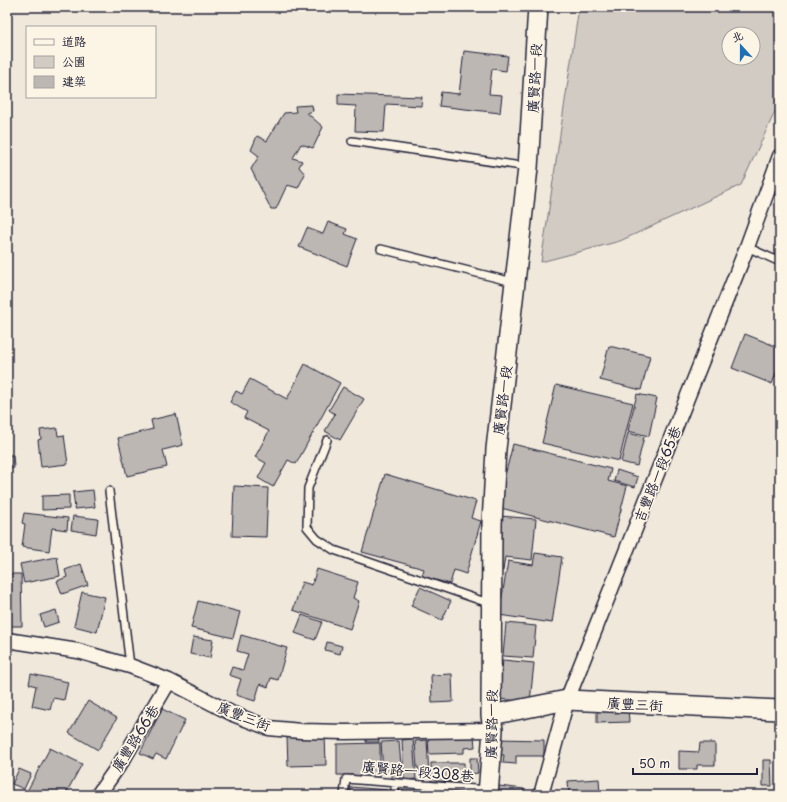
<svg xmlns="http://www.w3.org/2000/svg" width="787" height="802" viewBox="0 0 787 802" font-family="'Playpen Sans','LXGW WenKai TC',sans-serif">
<rect width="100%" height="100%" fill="#efe8db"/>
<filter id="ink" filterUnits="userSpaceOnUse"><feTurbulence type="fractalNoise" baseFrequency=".025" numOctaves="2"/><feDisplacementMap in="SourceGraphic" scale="8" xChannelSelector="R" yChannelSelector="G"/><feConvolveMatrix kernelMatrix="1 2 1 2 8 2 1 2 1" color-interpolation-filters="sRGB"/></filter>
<g filter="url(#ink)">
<path fill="#d1cbc3" stroke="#7a767f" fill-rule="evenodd" d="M579 7H780V101L741 185 620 241 541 262ZM729 34H753V58H729Z"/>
<path fill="#bcb7b3" stroke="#22223b" d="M461 7H473L472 12 461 10Z
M464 51 508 56 506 71 492 69 489 94 502 95 500 113 439 106 441 92 459 94Z
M338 94 422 97 421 106 386 104 384 132 355 131 356 106 338 105Z
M312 105 313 111 307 113 323 127 313 148 301 144 293 158 302 161 299 167 305 174 298 188 287 185 276 209H271L251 169 259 156 251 150 257 136 267 141 284 113 296 112 295 106Z
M328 222 347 229 345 234 357 239 347 266 299 247 307 228 323 234Z
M745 334 780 348V363L772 384 732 368Z
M609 346 650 356 641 390 600 380Z
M305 364 340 383 296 464 288 460 273 487 258 478 266 463 255 457 269 431 244 418 247 412 230 402 236 391 242 394 250 379 287 399Z
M556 385 633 403 619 461 542 443Z
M343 387 364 399 340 440 325 431 335 414 329 410Z
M637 394 657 398 649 436 628 431Z
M176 414 183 445 163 450 167 467 127 476 118 438 153 429 151 420Z
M57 428 58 436 64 435 68 464 41 467 38 440 41 439 40 430Z
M628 433 644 437 637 466 621 462Z
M513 444 611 469 608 481 627 486 614 537 497 507Z
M7 455H13L14 468 7 469Z
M617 470 638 477 635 487 614 481Z
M385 474 476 501 471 518 481 521 466 574 454 570 450 584 422 576 424 569 362 552Z
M234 486 268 488 266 537 232 536Z
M93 490 95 507 75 509 73 492Z
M69 495V509L42 510V496Z
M24 513 68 518 67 530 52 528 49 551 22 547 25 524 22 523Z
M73 516 98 519 96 534 71 530Z
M500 516 536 519 532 560 505 557 503 571H494Z
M535 553 562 557 552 623 499 615 508 561 533 565Z
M57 557 60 576 24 583 20 564Z
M81 564 88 585 62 594 57 581 67 577 65 570Z
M317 569 358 582 353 598 359 601 350 629 293 610 302 582 312 585Z
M7 574H21L22 626H7Z
M420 587 451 601 442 620 411 606Z
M82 592 105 597 97 632 74 626Z
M198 601 240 612 233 638 191 628Z
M56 610 59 622 44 627 40 615Z
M302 615 322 622 315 640 295 633Z
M506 623 536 626 533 658 503 656Z
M241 635 287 648 278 680 271 678 268 687 260 684 255 701 236 695 241 679 229 675 232 667 243 670 248 654 237 651Z
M193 637 213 640 210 658 190 654Z
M327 642 342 646 340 654 325 650Z
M503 660 534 663 530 702 499 699Z
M31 674 68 682 64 700 53 698 50 710 32 706 36 686 29 684Z
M452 674 453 702 432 703 431 675Z
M88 701 117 718 98 750 69 733Z
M628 708 629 722 597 723V710Z
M162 709 185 720 166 759 156 754 153 759 140 753Z
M325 734 326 765 288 766 287 736Z
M366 734H379V742H366Z
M474 736 475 747 464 748V753L429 754 428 738Z
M413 739 416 779 404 780 402 740Z
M497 739 544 740V756H516V764L503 763 504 755H497Z
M427 740 429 775 420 776 419 768H417L415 741Z
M399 741 402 778 392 779V772L383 773 381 742Z
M380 743V778H354V775H337V744Z
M700 743H715V765H697V769H679V751L699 752Z
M50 748 82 764 65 795 58 793 57 795H25Z
M470 758H477L478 773 470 774Z
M763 760H771L772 786H763Z
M431 763H464V782L431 781Z
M19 769 31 774 24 789 12 784Z
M599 779 600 795H569L568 781Z
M499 786 524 789V795H498Z
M351 787 387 790 386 795H350Z
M398 790 431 792V795H398Z
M473 792V795H444Z"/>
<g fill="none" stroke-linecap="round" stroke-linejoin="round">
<g stroke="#22223b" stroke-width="10">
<path id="lane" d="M352 141 528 167
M747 247 780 262
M381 249 513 282
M327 440 308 488 307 527 317 539 334 550 491 604
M109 491 130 666
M344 795 346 779 488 790
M394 795 396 783"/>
</g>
<g stroke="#22223b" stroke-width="17">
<path id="street" d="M7 640 78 651 130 666 169 681 233 714 269 728 301 731 345 732 493 730
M98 795 124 758 169 681
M541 795 567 700 747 247 780 156"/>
</g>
<g stroke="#22223b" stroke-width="22">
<path id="secondary" d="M491 715 567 700 780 710
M488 795 493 730 491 715 492 524 496 449 528 168 538 7"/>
</g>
<use href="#lane" stroke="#fcf5e5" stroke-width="7"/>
<use href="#street" stroke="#fcf5e5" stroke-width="14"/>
<use href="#secondary" stroke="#fcf5e5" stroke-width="19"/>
</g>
</g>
<g text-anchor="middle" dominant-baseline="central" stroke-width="3.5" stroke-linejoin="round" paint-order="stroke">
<g font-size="14" fill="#22223b" stroke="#fcf5e5">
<text transform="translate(534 78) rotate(-87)">廣賢路一段</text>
<text transform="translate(502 400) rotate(-83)">廣賢路一段</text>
<text transform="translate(657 474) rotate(-68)">吉豐路一段65巷</text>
<text transform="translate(635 704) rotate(3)">廣豐三街</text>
<text transform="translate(244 716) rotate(21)">廣豐三街</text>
<text transform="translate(491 724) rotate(-89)">廣賢路一段</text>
<text transform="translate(135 738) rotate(-58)">廣豐路66巷</text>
<text transform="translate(418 771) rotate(5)">廣賢路一段308巷</text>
</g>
</g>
<rect width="787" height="802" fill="none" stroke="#fcf5e5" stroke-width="24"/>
<rect x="12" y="12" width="763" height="778" fill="none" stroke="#22223b" stroke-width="1.5" filter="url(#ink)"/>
<rect x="26" y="26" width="130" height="72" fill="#fcf5e5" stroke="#a5a1a1"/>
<rect x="34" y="39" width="20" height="6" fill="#fcf5e5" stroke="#a5a1a1"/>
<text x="62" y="46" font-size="12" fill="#22223b">道路</text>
<rect x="34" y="56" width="20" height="12" fill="#d1cbc3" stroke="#a5a1a1"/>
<text x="62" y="66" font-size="12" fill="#22223b">公園</text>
<rect x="34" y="76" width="20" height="12" fill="#bcb7b3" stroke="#a5a1a1"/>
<text x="62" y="86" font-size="12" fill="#22223b">建築</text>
<g transform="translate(741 46) rotate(339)"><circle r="19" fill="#fcf5e5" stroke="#a5a1a1"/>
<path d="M0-3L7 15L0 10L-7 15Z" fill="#1f6fb2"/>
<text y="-6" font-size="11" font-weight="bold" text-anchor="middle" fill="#22223b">北</text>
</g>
<path d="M633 768v6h124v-6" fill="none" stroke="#22223b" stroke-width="2"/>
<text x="639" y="768" font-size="12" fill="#22223b" stroke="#fcf5e5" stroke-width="3" paint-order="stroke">50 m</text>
</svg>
